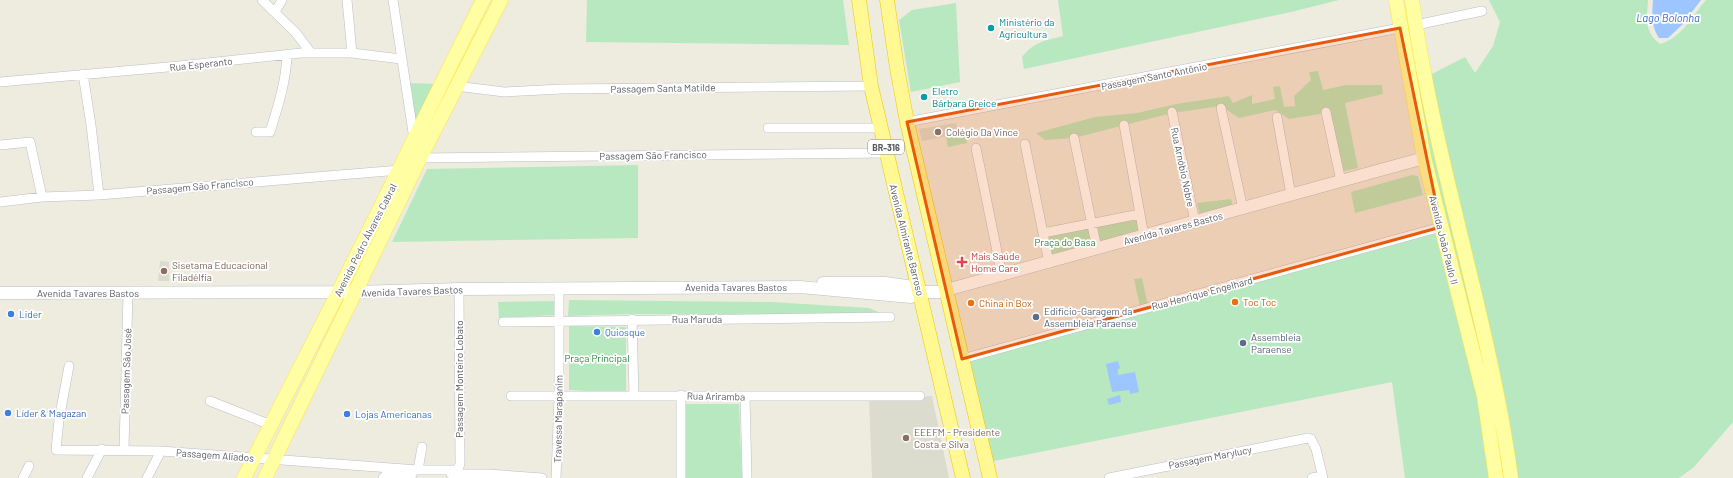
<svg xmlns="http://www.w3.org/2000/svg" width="1733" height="478" viewBox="0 0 1733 478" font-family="Barlow,sans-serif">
<rect width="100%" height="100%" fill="#edecdf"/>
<path fill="#dcdcce" d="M956 123 958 134 922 141 919 129Z
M160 261 169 262V281H158Z
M932 396 949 478H872L869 399Z"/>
<path fill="#b8e8bf" d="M587 0H843L849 45 586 42Z
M1058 0H1339L1291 12 1024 69 1022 57C1035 41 1044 41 1063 36Z
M1489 0H1648C1647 19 1644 32 1660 44 1682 38 1692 16 1706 0H1733V422L1694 467 1679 478H1515L1430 75 1465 57 1475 73 1493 46 1500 22Z
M956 3 960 82 911 92 899 20 912 10Z
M1318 71 1323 90 1346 85H1382L1383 94 1345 103 1358 168 1339 172 1326 113 1289 119 1275 110 1239 118 1221 106 1172 113 1074 138 1045 140 1036 133 1095 117 1137 113 1176 104 1229 96 1233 103 1252 95V104L1275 99 1273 87 1280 86 1284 107 1295 106 1294 96 1311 80 1309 72Z
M1416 81 1420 84 1483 350 1506 478H1501L1498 436 1491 399 1422 123Z
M407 83 442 84 414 139Z
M966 133 967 143 948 147 946 136Z
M638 165V238L392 242 427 169Z
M1412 175 1418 176 1423 195 1355 213 1351 192Z
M1231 199 1233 207 1200 216 1197 203Z
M1138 217 1140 232 1099 242 1096 225Z
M1089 227 1093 246 1051 257 1047 235Z
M1435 228 1479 398 1489 478H1405L1392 382 984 463 961 359Z
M1142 278 1148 306 1140 307 1134 279Z
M569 300 771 302 869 308 888 316 632 314 568 316Z
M556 301V315L499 318 498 302Z
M569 326 626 327V393L569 390Z
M684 404H739L742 478H684Z"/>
<path fill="#9dc5ff" d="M1653 0H1701L1682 25 1668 38H1659C1651 26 1652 14 1653 0Z
M1118 361 1120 368 1118 370V375L1135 372 1139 392 1130 394 1129 390 1112 392 1106 364Z
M1120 395 1121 402 1109 405 1107 399Z"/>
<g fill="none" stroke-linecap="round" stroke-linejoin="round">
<g stroke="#bcbec5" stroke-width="10">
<path id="minor" d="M262 0 296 33 311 53
M347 0 352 53
M393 0 414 139
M275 12 282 0
M1416 25 1482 11
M83 74 91 125 99 195
M0 82 179 66 301 53H352L401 59
M456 86 504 92 562 89 871 86
M1221 108 1243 209
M1172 112 1195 222
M1326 112 1341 181
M1277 117 1291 195
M907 122 1400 28
M1124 125 1144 236
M768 128H881
M256 132H270C278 106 286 82 287 55
M1074 138 1097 249
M1025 144 1049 263
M0 145 30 142 42 197
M976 148 1002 276
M420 158 887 153
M0 202 42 197 99 195 400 170
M1043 233 1140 214
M632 319 634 396
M503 322 890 317
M962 359 1441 227
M69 366 59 420 56 450 161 451 418 470H454L458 469 460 464 459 289
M511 396H920
M745 396 747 478
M210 401 271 425
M124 449 128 293
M418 470 422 447
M451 474H488L542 478
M23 478 29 466
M87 478 102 449
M147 478 161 451
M383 478 386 475H412
M556 478 559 396V288
M681 478V395
M1109 478 1308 438 1311 439 1316 449 1323 478
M1312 478 1322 476"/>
</g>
<g stroke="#bcbec7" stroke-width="13">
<path id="secondary" d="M823 283H885L907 286 920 292H939L1424 158
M0 293 355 292 459 289 800 287 911 297 920 292"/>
</g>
<g stroke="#fee746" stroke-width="15">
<path id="primary" d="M1396 0 1424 158 1484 396 1496 478
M1412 0C1434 162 1489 317 1511 478
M244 478 339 291 483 0
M265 478 420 158 501 0"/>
</g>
<g stroke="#ecc600" stroke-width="15">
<path id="trunk" d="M859 0 871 86 963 478
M887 0 897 68 907 122 990 478"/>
</g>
<use href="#minor" stroke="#fff" stroke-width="9"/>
<use href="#secondary" stroke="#fff" stroke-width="12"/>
<use href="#primary" stroke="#fffea2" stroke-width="14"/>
<use href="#trunk" stroke="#fff893" stroke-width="14"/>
</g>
<path fill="#e8590c" fill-opacity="0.2" stroke="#e8590c" stroke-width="3" stroke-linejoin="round" d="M1400 28 1441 227 962 359 907 122Z"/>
<g fill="#0f9aa8" stroke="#fff" stroke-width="1.5">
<circle cx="991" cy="28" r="4"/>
<circle cx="924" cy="97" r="4"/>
</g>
<g fill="#8d6e63" stroke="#fff" stroke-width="1.5">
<circle cx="938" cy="132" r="4"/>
<circle cx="164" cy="271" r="4"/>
<circle cx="906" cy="438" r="4"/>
</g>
<path fill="#e0444e" stroke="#fff" stroke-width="1.5" d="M960 256h4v4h4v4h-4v4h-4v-4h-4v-4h4z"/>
<g fill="#e8710a" stroke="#fff" stroke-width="1.5">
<circle cx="1235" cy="302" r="4"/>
<circle cx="971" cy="303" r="4"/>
</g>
<g fill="#3f7fe0" stroke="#fff" stroke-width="1.5">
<circle cx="11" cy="314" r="4"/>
<circle cx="597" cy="332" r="4"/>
<circle cx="8" cy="413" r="4"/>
<circle cx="347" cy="414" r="4"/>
</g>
<g fill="#5c6f8a" stroke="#fff" stroke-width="1.5">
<circle cx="1036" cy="317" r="4"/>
<circle cx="1243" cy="343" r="4"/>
</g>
<g text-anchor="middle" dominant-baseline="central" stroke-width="3.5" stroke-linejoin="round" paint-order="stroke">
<rect fill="#fff" stroke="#8a8c91" stroke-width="1" x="868" y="140" width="36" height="14" rx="3"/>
<g font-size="9" font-weight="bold" fill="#585b62">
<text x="886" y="147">BR-316</text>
</g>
<g font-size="10" fill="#0d838f" stroke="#fff" text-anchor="start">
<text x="999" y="22">Ministério da<tspan x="999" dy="12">Agricultura</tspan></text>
<text x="932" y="91">Eletro<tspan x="932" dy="12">Bárbara Greice</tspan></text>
</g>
<g font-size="10" fill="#585b62" stroke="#fff">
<text transform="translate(201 64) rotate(-6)">Rua Esperanto</text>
<text transform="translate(1154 76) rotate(-11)">Passagem Santo Antônio</text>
<text transform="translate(663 88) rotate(-1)">Passagem Santa Matilde</text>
<text transform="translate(653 155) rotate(-1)">Passagem São Francisco</text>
<text transform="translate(1183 167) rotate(78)">Rua Arnóbio Nobre</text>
<text transform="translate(200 186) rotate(-5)">Passagem São Francisco</text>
<text transform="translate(1173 228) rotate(-15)">Avenida Tavares Bastos</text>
<text transform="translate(365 240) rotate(-63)">Avenida Pedro Álvares Cabral</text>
<text transform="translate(907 240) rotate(76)">Avenida Almirante Barroso</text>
<text transform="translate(1444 240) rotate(76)">Avenida João Paulo II</text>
<text x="736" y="287">Avenida Tavares Bastos</text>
<text transform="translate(412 291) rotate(-2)">Avenida Tavares Bastos</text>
<text x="88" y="293">Avenida Tavares Bastos</text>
<text transform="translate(1202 293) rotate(-15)">Rua Henrique Engelhard</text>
<text x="697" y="319">Rua Maruda</text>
<text transform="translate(126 371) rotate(-88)">Passagem São José</text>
<text transform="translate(459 379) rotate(-90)">Passagem Monteiro Lobato</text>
<text transform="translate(716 396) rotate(1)">Rua Ariramba</text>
<text transform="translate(558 419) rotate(-89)">Travessa Marapanim</text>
<text transform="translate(215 455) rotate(4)">Passagem Aliados</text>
<text transform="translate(1210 457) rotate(-11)">Passagem Marylucy</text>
</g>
<g font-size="10" fill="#785e54" stroke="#fff" text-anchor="start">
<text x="946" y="132">Colégio Da Vince</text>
<text x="172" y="265">Sisetama Educacional<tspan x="172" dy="12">Filadélfia</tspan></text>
<text x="914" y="432">EEEFM - Presidente<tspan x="914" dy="12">Costa e Silva</tspan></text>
</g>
<g font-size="10" fill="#2c853e" stroke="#fff">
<text x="1065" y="242">Praça do Basa</text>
<text x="597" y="358">Praça Principal</text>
</g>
<g font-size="10" fill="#be3a42" stroke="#fff" text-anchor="start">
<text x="971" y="256">Mais Saúde<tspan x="971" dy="12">Home Care</tspan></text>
</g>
<g font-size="10" fill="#c56008" stroke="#fff" text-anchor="start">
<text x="1243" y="302">Toc Toc</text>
<text x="979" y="303">China in Box</text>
</g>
<g font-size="10" fill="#4e5e75" stroke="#fff" text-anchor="start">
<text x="1044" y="311">Edifício-Garagem da<tspan x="1044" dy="12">Assembleia Paraense</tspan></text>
<text x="1251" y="337">Assembleia<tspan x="1251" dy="12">Paraense</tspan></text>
</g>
<g font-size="10" fill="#366cbe" stroke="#fff" text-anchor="start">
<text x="19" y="314">Lider</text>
<text x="605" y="332">Quiosque</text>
<text x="16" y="413">Líder &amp; Magazan</text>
<text x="355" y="414">Lojas Americanas</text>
</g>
<g font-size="11" font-style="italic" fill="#3568cd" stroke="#fff">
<text x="1668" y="17">Lago Bolonha</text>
</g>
</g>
</svg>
